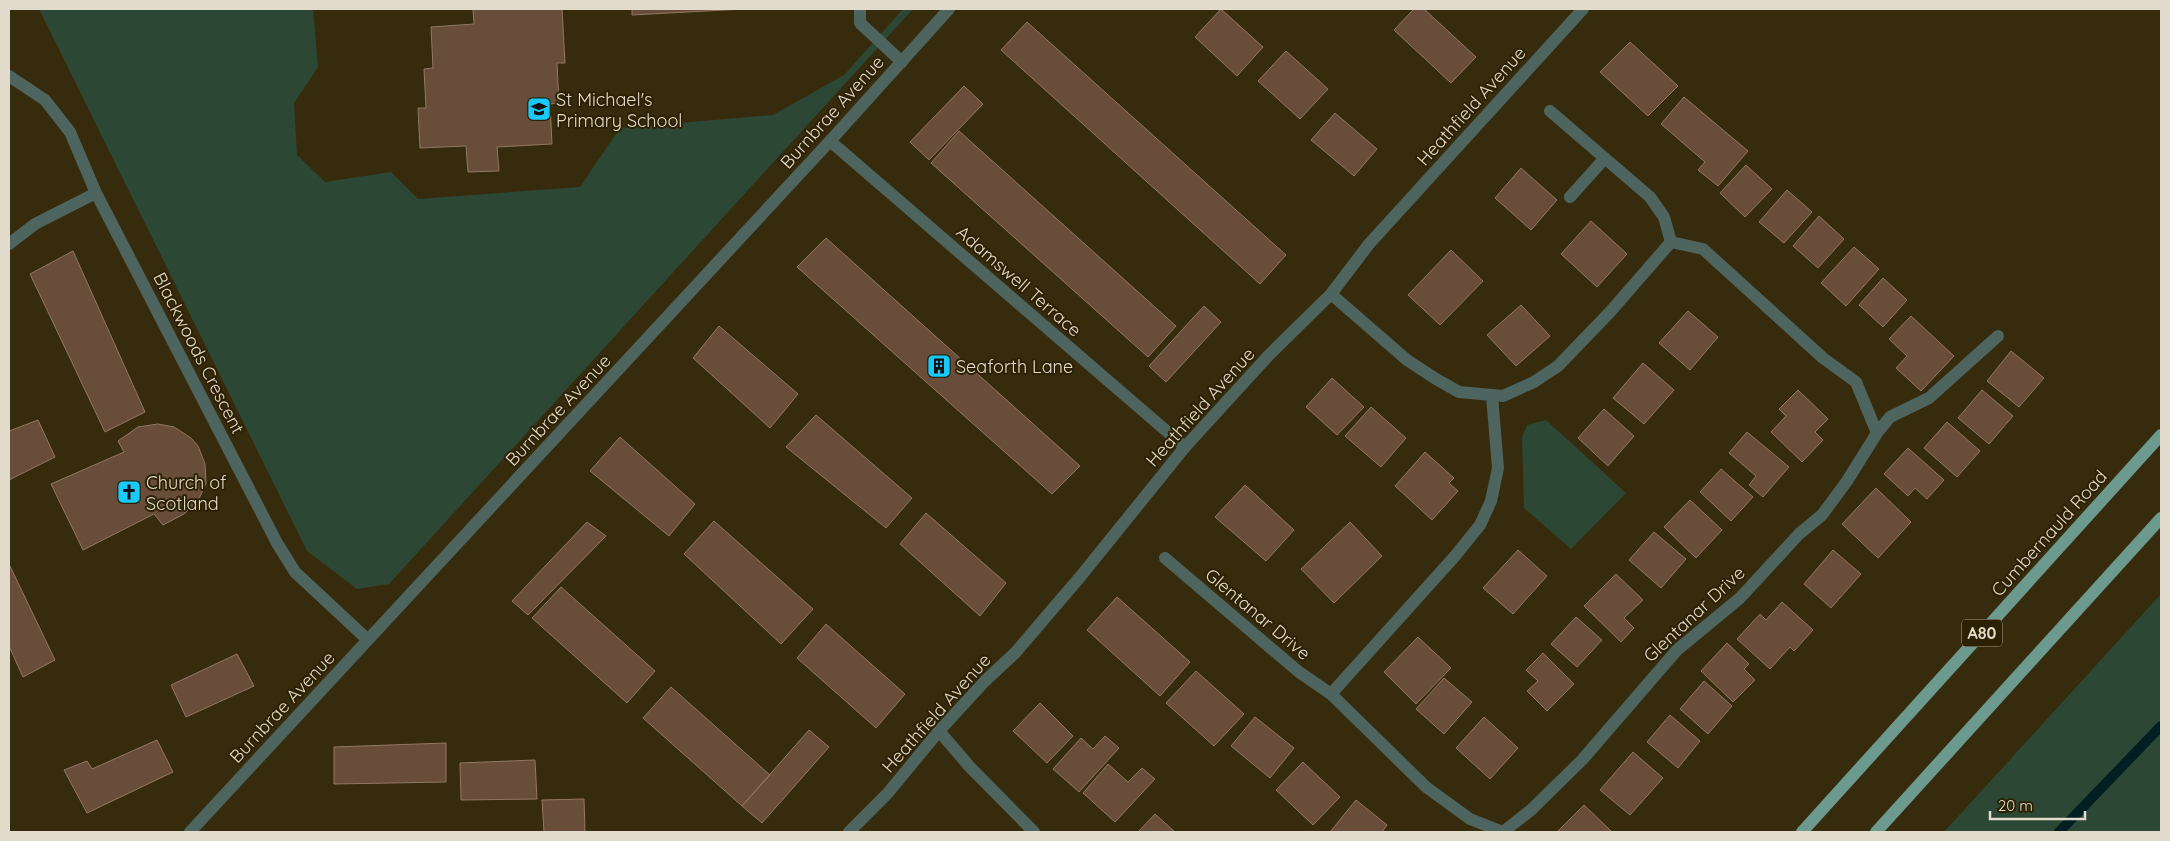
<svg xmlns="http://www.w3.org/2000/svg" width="2170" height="841" viewBox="0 0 2170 841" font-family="Quicksand,sans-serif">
<rect width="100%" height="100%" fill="#372b0e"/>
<path fill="#2c4835" d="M39 9H313L318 67 294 103 297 155 325 182 391 172 418 199 580 187 620 128 773 115 844 75 903 9H913L389 584 357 589 307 551Z
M1546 420 1626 493 1571 549 1524 508 1522 438 1527 425Z
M2161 594V832H1944Z"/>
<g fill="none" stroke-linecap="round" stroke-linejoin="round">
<path stroke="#001f22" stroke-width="10" d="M2059 832 2161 726"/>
</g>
<path fill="#684e3a" stroke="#937762" d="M473 9H562L565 63H557L559 103 550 104 552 144 497 147 499 171 468 172 466 146 420 148 418 108H426L424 69 433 68 431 27 474 24Z
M632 9H744L632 15Z
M1221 9 1263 47 1237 76 1195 37Z
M1414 9H1424L1476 57 1451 83 1394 30Z
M1027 22 1286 255 1260 284 1001 50Z
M1630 42 1678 86 1648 116 1600 72Z
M1286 51 1328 89 1300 119 1258 81Z
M964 86 983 104 929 160 910 142Z
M1684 97 1748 151 1718 186 1698 170 1705 162 1661 124Z
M1335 113 1377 149 1354 176 1311 140Z
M959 131 1176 326 1148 357 931 163Z
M1746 165 1772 189 1745 217 1720 193Z
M1521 168 1557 200 1531 230 1495 198Z
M1787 190 1812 212 1784 243 1759 222Z
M1819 216 1844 239 1818 268 1793 246Z
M1591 221 1627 254 1597 287 1561 254Z
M826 238 1080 466 1052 494 797 267Z
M1854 247 1879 269 1846 306 1821 283Z
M1451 250 1483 281 1440 325 1408 295Z
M73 251 145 412 105 432 30 274Z
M1883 278 1907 300 1883 327 1859 305Z
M1521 305 1550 336 1516 366 1487 335Z
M1204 306 1221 322 1166 382 1149 366Z
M1688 311 1718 337 1690 370 1659 343Z
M1911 316 1954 356 1921 391 1896 368 1907 356 1889 339Z
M719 326 798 394 770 428 693 358Z
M2011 351 2044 378 2019 407 1987 381Z
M1643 363 1674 390 1644 424 1613 398Z
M1332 378 1364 407 1337 435 1306 407Z
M1798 390 1828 419 1815 432 1823 440 1802 462 1771 432 1786 416 1779 409Z
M1982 390 2013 416 1989 444 1958 418Z
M1371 407 1406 438 1381 467 1345 436Z
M1604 409 1634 436 1608 466 1578 438Z
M816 415 912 498 886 528 786 447Z
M38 420 55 457 9 480V431Z
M1947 422 1980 451 1957 477 1924 448Z
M158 424 174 427 191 438 198 446 205 464 206 483 198 501 184 514 163 525 154 514 83 550 51 484 124 452 118 441 138 427Z
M1747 432 1789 467 1763 497 1749 485 1756 476 1729 453Z
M620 437 695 504 669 536 590 471Z
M1908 448 1944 480 1927 499 1915 488 1908 496 1884 474Z
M1425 452 1454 478 1449 483 1458 491 1432 520 1395 486Z
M1721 469 1753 497 1731 521 1700 492Z
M1245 485 1294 530 1266 561 1215 517Z
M1876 488 1911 522 1878 558 1842 524Z
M1690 500 1722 530 1696 558 1664 527Z
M926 513 1006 583 980 616 900 544Z
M714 521 813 609 781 644 684 554Z
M587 522 606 536 528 615 512 601Z
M1350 522 1382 556 1334 603 1301 569Z
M1654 532 1686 559 1661 588 1629 560Z
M1518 550 1547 576 1513 614 1483 588Z
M1833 550 1861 574 1831 608 1804 584Z
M9 564 55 660 23 677 9 646Z
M1616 574 1643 600 1624 618 1634 628 1621 642 1584 606Z
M561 587 655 671 627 703 532 618Z
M1117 597 1190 662 1160 696 1087 630Z
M1782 602 1813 630 1794 651 1790 647 1770 669 1737 639 1760 614 1766 620Z
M1576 617 1602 640 1577 667 1551 644Z
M826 624 905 694 876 728 797 658Z
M1418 637 1451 668 1416 704 1384 672Z
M1727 643 1749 664 1744 669 1755 680 1733 702 1701 671Z
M1543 653 1574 684 1547 711 1527 691 1538 681 1526 670Z
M237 654 254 686 186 717 171 685Z
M1196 671 1244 714 1214 746 1166 703Z
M1444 678 1472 702 1444 734 1416 709Z
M1704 681 1732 706 1708 734 1680 709Z
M671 687 770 775 742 806 643 718Z
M1040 703 1073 736 1047 763 1013 731Z
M1670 715 1700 741 1678 768 1647 742Z
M1255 717 1294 748 1270 778 1231 746Z
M1484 717 1518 748 1490 779 1456 748Z
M809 730 829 747 762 823 742 806Z
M1105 736 1119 748 1079 792 1053 769 1081 738 1093 749Z
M157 740 173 772 87 813 64 770 87 761 92 769Z
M446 743V782L334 784V747Z
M1633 752 1663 778 1630 815 1600 790Z
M535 760 537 799 461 800 460 763Z
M1303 762 1340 797 1313 825 1276 790Z
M1108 764 1128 782 1142 768 1155 779 1115 822 1083 793Z
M584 799 585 832H544L542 800Z
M1356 800 1387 825 1382 832H1330Z
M1584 805 1611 831 1610 832H1557Z
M1155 814 1175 832H1138Z"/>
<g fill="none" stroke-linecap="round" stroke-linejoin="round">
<path stroke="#4e645e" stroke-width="12" d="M860 9V23L902 62"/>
<path stroke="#4e645e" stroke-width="12" d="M9 76 45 100 70 132 96 193 277 543 295 572 368 640
M830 141 1185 447
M1570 197 1605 158
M1671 242 1703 249 1823 358 1856 382 1877 433
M9 244 35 224 96 193
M1331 294 1407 360 1436 379 1459 392 1503 396 1534 382 1558 366 1610 312 1671 242 1664 217 1650 197 1550 111
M1165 558 1299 672 1331 694 1426 787 1470 819 1503 832 1531 810 1582 760 1677 650 1740 598 1799 534 1822 515 1847 481 1877 433 1890 417 1929 398 1998 336
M1331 694 1455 556 1480 525 1491 501 1498 468 1492 396
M939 731 969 766 1034 832
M190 832 830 141 949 9
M849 832 887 794 939 731 985 681 1015 653 1080 577 1185 447 1269 355 1331 294 1369 244 1583 9"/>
<path stroke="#6c9a8f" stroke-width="12" d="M1802 832 2161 435
M1876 832 2161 518"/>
</g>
<defs>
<g id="school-square" transform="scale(1.25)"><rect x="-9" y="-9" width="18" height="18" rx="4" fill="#18cafc" stroke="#2d2104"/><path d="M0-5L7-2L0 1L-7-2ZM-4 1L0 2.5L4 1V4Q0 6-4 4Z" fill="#111"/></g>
<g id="building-square" transform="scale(1.25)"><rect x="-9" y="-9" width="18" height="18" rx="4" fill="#18cafc" stroke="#2d2104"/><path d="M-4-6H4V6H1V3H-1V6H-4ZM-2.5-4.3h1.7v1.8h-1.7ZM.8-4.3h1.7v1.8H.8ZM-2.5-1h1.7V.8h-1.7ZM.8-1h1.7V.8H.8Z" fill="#111"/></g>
<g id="church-square" transform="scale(1.25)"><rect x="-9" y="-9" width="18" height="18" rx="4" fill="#18cafc" stroke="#2d2104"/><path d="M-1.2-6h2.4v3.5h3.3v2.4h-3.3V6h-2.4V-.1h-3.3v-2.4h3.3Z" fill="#111"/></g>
</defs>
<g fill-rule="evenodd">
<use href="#school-square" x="539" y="109"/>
<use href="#building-square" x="939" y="366"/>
<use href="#church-square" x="129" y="492"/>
</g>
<g text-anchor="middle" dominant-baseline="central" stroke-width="4" stroke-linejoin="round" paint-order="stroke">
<rect fill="#2d2104" stroke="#aca28f" stroke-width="1" x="1962" y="619.5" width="40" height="27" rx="4"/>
<g font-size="16" font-weight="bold" fill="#e2daca">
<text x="1982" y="633">A80</text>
</g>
<g font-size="18" fill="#e2daca" stroke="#2d2104" text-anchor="start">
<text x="556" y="99">St Michael's<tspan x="556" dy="21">Primary School</tspan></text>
<text x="956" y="366">Seaforth Lane</text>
<text x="146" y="482">Church of<tspan x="146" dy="21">Scotland</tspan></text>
</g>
<g font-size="18" fill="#e2daca" stroke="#2d2104">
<text transform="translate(1471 106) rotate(-48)">Heathfield Avenue</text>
<text transform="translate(832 112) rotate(-48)">Burnbrae Avenue</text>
<text transform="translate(1019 281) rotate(41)">Adamswell Terrace</text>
<text transform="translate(199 353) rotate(63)">Blackwoods Crescent</text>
<text transform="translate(1200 407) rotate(-48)">Heathfield Avenue</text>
<text transform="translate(558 410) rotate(-47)">Burnbrae Avenue</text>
<text transform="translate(2049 533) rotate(-48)">Cumbernauld Road</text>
<text transform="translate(1258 614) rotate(40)">Glentanar Drive</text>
<text transform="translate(1694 614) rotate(-43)">Glentanar Drive</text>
<text transform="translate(282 707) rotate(-47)">Burnbrae Avenue</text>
<text transform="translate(936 713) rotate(-48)">Heathfield Avenue</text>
</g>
</g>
<rect width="2170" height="841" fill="none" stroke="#e2daca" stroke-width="20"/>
<path d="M1990 811v8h95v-8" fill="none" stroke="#e2daca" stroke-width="2.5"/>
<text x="1998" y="811" font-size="15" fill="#e2daca" stroke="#2d2104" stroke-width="4" paint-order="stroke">20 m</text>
</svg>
